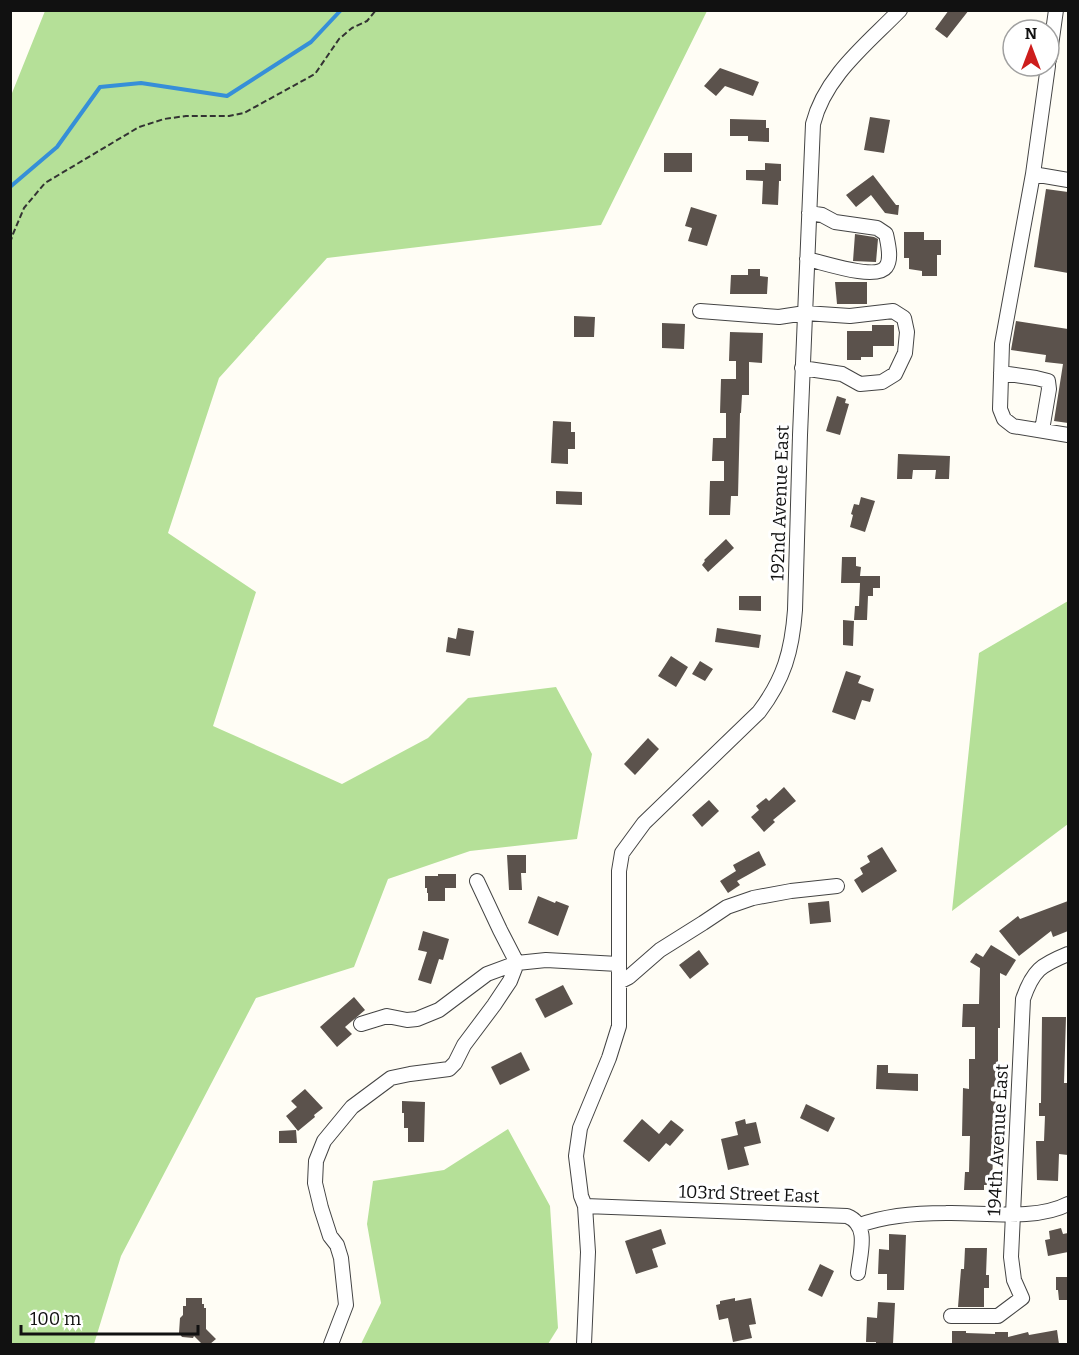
<svg xmlns="http://www.w3.org/2000/svg" width="1079" height="1355" viewBox="0 0 1079 1355" font-family="Bitter,serif">
<rect width="100%" height="100%" fill="#fffdf5"/>
<path fill="#b5e098" d="M45 11H707L601 225 327 258 219 378 168 533 256 592 213 726 342 784 428 738 468 698 556 687 592 754 577 839 470 851 388 879 354 967 256 998 121 1256 94 1344H10V98Z
M1068 601V824L952 911 979 653Z
M508 1129 550 1206 558 1328 548 1344H361L381 1303 367 1224 373 1181 444 1170Z"/>
<g fill="none" stroke-linecap="round" stroke-linejoin="round">
<path stroke="#368fd8" stroke-width="4" d="M10 187 57 147 100 87 141 83 227 96 311 42 341 10"/>
</g>
<path fill="#5b524c" d="M949 10H969L947 38 935 29Z
M720 68 759 82 753 96 725 86 716 96 704 86Z
M870 117 890 120 884 153 864 150Z
M730 119 766 120V128H769V142L748 141V136H730Z
M664 153H692V172H664Z
M765 163 781 164V181H779L778 205 762 204 763 181 746 180V170H765Z
M873 175 896 205H899L898 215 885 213 871 195 856 207 846 195Z
M1046 189 1068 192V273L1034 267Z
M691 207 717 215 707 246 688 241 692 228 685 226Z
M904 232H924V240H941V255H937V276H922V271L909 269V258H904Z
M855 234 874 237 878 239 876 262 853 261Z
M748 269H760V276L768 277 767 294H730L731 275H748Z
M835 282H867V304H837Z
M574 316 595 317 594 337H574Z
M1016 321 1068 329V423L1054 421 1063 364 1045 362 1046 355 1011 350Z
M662 323 685 324 684 349 662 348Z
M872 325H894V346H873V357H861V360H847V331H872Z
M730 332 763 333 762 363 749 362V395H742L741 413H740L738 496H731L730 515H709L710 481H724V461H712L713 438H726V413H720L721 379H736V361H729Z
M837 396 846 399 845 403 849 404 840 435 826 431Z
M553 421 571 422V432H575V449H568V464L551 463Z
M898 454 950 456 949 479H935L936 470H913L912 479H897Z
M556 491 582 492V505L556 504Z
M861 497 875 501 865 532 850 527 853 515 851 514 854 504 859 505Z
M726 539 734 548 708 572 702 565 705 561 704 560Z
M842 557H856V566L861 567 860 576H880V588H873V596H868L867 620H854L855 606H859L860 583H841Z
M739 596H761V611L739 610Z
M843 620 854 621 853 646 843 645Z
M458 628 474 631 470 656 446 652 448 637 456 639Z
M717 628 761 635 759 648 715 642Z
M671 656 688 667 676 687 658 676Z
M700 661 713 669 705 681 692 674Z
M846 671 861 676 858 683 874 689 870 702 862 700 855 720 832 712Z
M648 738 659 749 635 775 624 764Z
M784 787 796 801 773 820 775 822 764 832 751 817 759 810 756 806 766 798 769 801Z
M709 800 719 811 702 827 692 815Z
M882 847 897 871 862 893 854 880 863 874 860 868 870 862 867 856Z
M759 851 766 865 737 881 740 885 728 893 720 881 736 871 733 865Z
M507 855H526V873H521L522 890H509Z
M438 874H456V888H445V901H428V893H427V888H425V876H438Z
M538 896 555 903 556 901 569 906 558 936 528 923Z
M829 901 831 922 810 924 808 903Z
M1068 901V931L1053 937 1051 931 1019 956 999 931 1018 916 1020 919Z
M423 931 449 939 443 960 439 959 431 984 418 980 427 952 418 950Z
M991 945 1016 960 1006 976 1000 973V1028H998V1073H996L995 1127H994L992 1185H984V1190H964L965 1172H969L970 1136H962L963 1088 969 1089V1059H975V1027H962L963 1004H979L980 968 970 962 976 953 983 957Z
M699 950 709 964 690 979 679 965Z
M563 985 573 1004 545 1018 535 999Z
M354 997 365 1010 345 1027 352 1034 337 1047 320 1027Z
M1042 1017H1066L1064 1083H1068L1067 1132H1068V1155L1059 1154 1058 1181 1037 1180 1036 1141H1044L1045 1116H1039V1103H1041Z
M521 1052 530 1070 500 1085 491 1067Z
M877 1065H888V1073L918 1074V1091L876 1089Z
M305 1089 323 1108 314 1115 315 1117 298 1131 286 1116 297 1107 291 1101Z
M402 1101 425 1102 424 1142H408V1128H404V1113H402Z
M806 1104 835 1118 828 1132 800 1118Z
M642 1119 659 1134 671 1120 684 1130 670 1146 666 1143 649 1162 623 1141Z
M745 1119 746 1124 756 1122 761 1143 744 1147 749 1165 728 1170 721 1139 738 1135 735 1122Z
M296 1130 297 1143H279V1131Z
M1061 1228 1063 1234 1068 1233V1252L1048 1256 1045 1240 1050 1239 1049 1231Z
M661 1229 666 1244 652 1249 658 1267 636 1274 625 1241Z
M889 1234 906 1235 904 1290H887V1274H878L879 1249 889 1250Z
M965 1248H987L986 1275H989V1288H984V1307H958L961 1269H964Z
M820 1264 834 1271 822 1297 808 1290Z
M1056 1277H1068V1300H1059L1058 1290H1056Z
M186 1298H202V1304H204V1308H206V1329L216 1339 210 1344H202L194 1336 193 1338 182 1337 179 1333 180 1318 183 1315V1306H186Z
M735 1298V1301L751 1298 756 1324 749 1325 752 1338 733 1342 728 1318 719 1320 716 1305 720 1304V1301Z
M878 1302 895 1303 893 1344H876V1342H866L867 1317 877 1318Z
M1057 1330 1059 1344H952V1331H966V1333L995 1334V1332H1008V1337L1028 1332 1029 1335Z"/>
<g fill="none" stroke-linecap="round" stroke-linejoin="round">
<g stroke="#444" stroke-width="16">
<path id="minor" d="M1049 60 1056 10
M1048 66 1033 174 1068 180
M1033 174 1002 344 1000 409 1004 419 1013 426 1068 435
M807 259C822 262 876 281 886 267 892 259 888 244 886 234L877 228 835 222 822 215 809 213
M700 311 779 317 805 313 850 316 893 311 904 318 907 332 905 353 895 374 882 382 860 384 842 374 802 368
M1001 373 1036 378 1048 381 1049 389 1042 430
M477 881 500 930 517 963
M619 982 629 977 660 950 703 923 727 907 753 898 791 891 837 886
M361 1024 387 1016 407 1020 417 1019 439 1010 487 974 517 963 546 960 618 964
M585 1206 847 1216C870 1225 860 1253 858 1273
M860 1225C887 1215 917 1213 946 1213 982 1212 1036 1221 1068 1204
M951 1316H998L1022 1298 1014 1280 1011 1257 1023 999C1033 970 1041 965 1068 954
M331 1344 346 1305 341 1258 337 1245 330 1236 321 1208 315 1183 316 1161 324 1141 352 1107 391 1078 410 1074 449 1069 455 1063 464 1045 494 1005 510 981 517 963
M584 1344 588 1252 585 1206 581 1196 576 1156 580 1128 609 1058 619 1026V871L622 853 644 823 759 712C784 679 792 651 795 610L800 435 813 124C825 76 867 44 900 10"/>
</g>
<path stroke="#333" stroke-width="2" stroke-dasharray="6 3" stroke-linecap="butt" d="M10 243 13 234 24 208 45 183 139 127 164 119 186 116H229L244 113 315 74 339 39 352 28 367 21 376 10"/>
<use href="#minor" stroke="#fff" stroke-width="14"/>
</g>
<g text-anchor="middle" dominant-baseline="central" stroke-width="6" stroke-linejoin="round" paint-order="stroke">
<g font-size="18" fill="#111" stroke="#fff">
<text transform="translate(780 503) rotate(-88)">192nd Avenue East</text>
<text transform="translate(998 1140) rotate(-87)">194th Avenue East</text>
<text transform="translate(749 1194) rotate(2)">103rd Street East</text>
</g>
</g>
<rect width="1079" height="1355" fill="none" stroke="#111111" stroke-width="24"/>
<g transform="translate(1031 48)"><circle r="28" fill="#ffffff" stroke="#a0a0a0" stroke-width="1.5"/>
<path d="M0-4.5L10 22L0 15L-10 22Z" fill="#cd1d1c"/>
<text y="-9" font-size="16" font-weight="bold" text-anchor="middle" fill="#111111">N</text>
</g>
<path d="M21 1325v9h177v-9" fill="none" stroke="#111111" stroke-width="3"/>
<text x="30" y="1325" font-size="18" fill="#111111" stroke="#ffffff" stroke-width="4.5" paint-order="stroke">100 m</text>
</svg>
